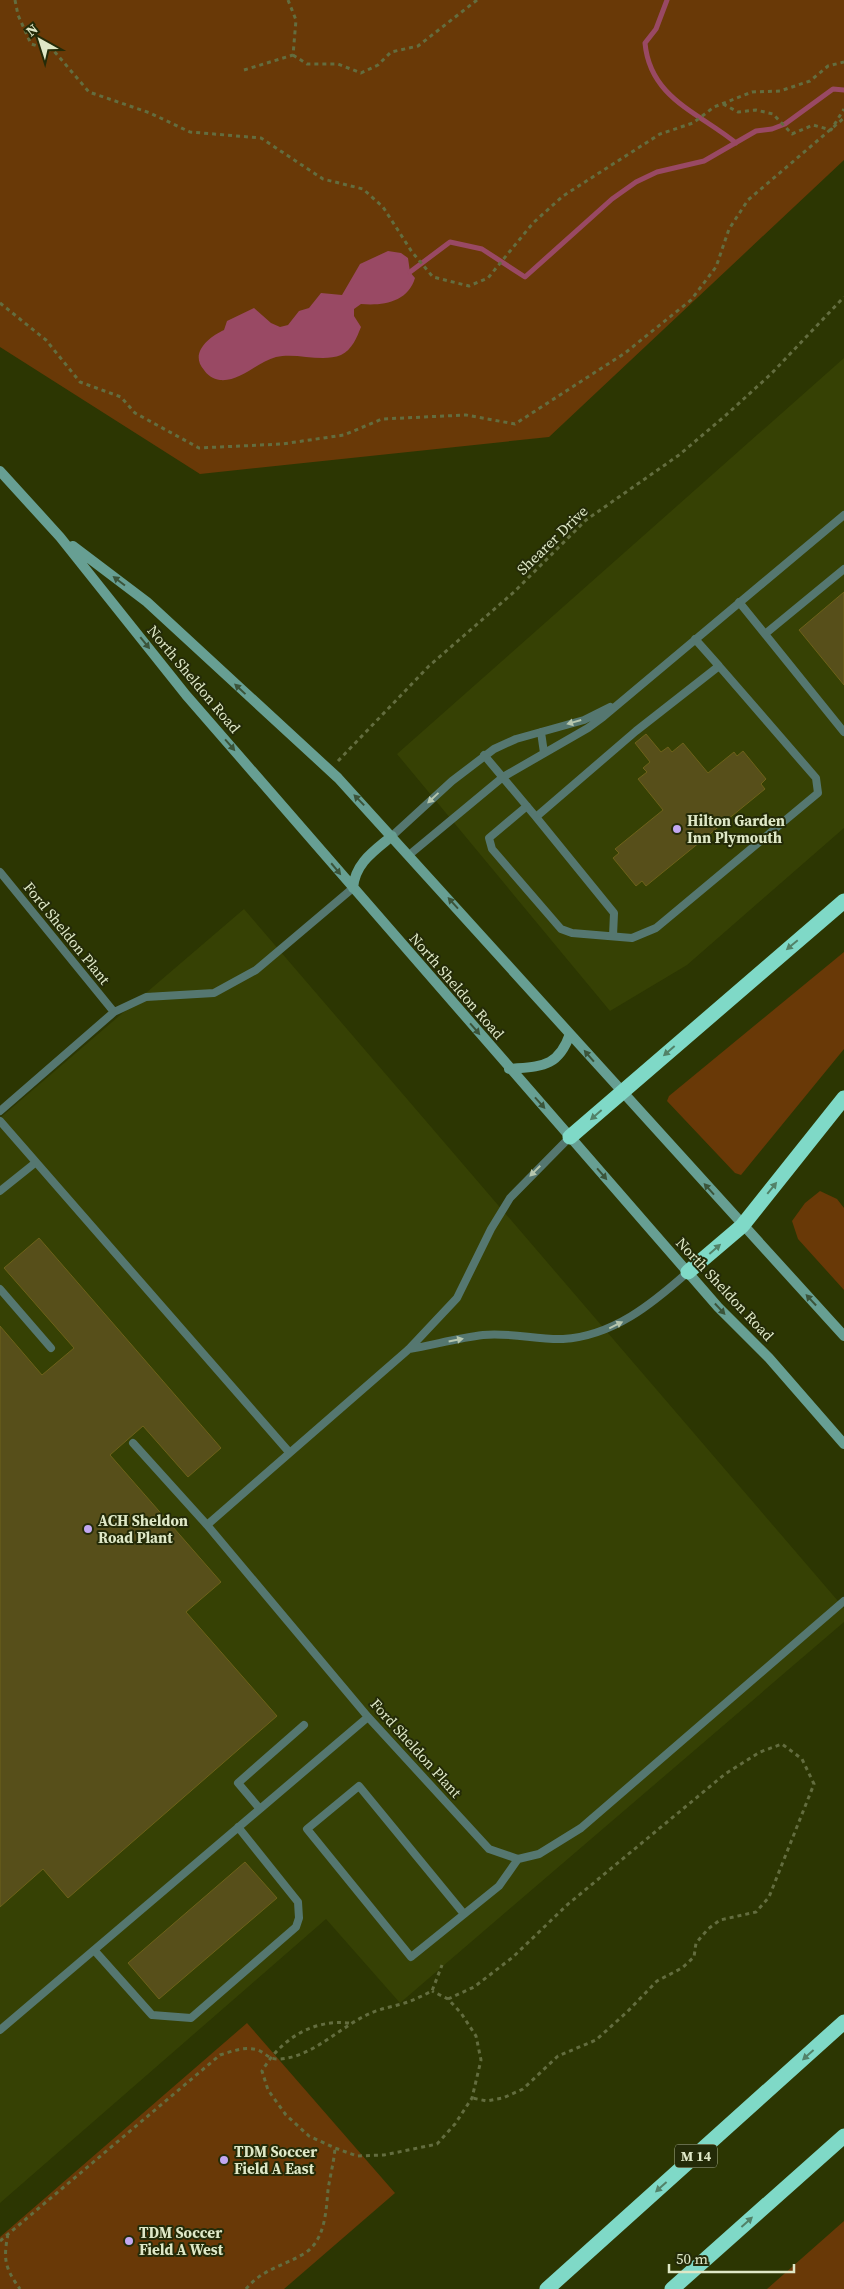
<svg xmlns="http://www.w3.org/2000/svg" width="844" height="2289" viewBox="0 0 844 2289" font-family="'Source Serif 4',serif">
<rect width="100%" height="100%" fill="#2c3602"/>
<path fill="#364104" d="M844 358V828L687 965 610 1011 397 754Z
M244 909 844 1608V1622L400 2003 326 1919 0 2203V1118Z"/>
<path fill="#693907" d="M0 0H844V160L549 437 200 474 0 347Z
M844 952V1049L741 1175 735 1173 667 1101 669 1096Z
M820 1191 837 1199 844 1208V1290L798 1239 792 1221 805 1203Z
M247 2023 395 2193 284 2289H0V2237Z
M844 2221V2289H767Z"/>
<path fill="#994964" d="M388 251 401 253 408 258 410 272 415 278C408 302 383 306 361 304L354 309V316L361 327C357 337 352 350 341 355 321 363 297 352 276 357 257 362 240 382 220 380 213 379 207 375 204 370 189 353 209 337 224 330L227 321 254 308 271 323 280 327 288 325 299 311 309 308 321 293 342 295 360 264Z"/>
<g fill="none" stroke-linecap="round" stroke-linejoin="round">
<path stroke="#994964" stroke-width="5" d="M667 0 656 29 645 43C650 98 698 112 736 143
M410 272 450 242 482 249 525 277 612 199 636 182 657 172 704 161 756 131 772 129 785 124 833 89 844 90"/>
</g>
<path fill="#574f1a" stroke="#6e621a" d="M844 592V685L799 630Z
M646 734 661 752 668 747 672 752 683 743 708 773 734 752 737 756 743 751 766 779 761 784 765 789 646 886 642 881 636 886 613 858 619 853 615 849 663 810 638 779 647 772 643 768 650 762 635 743Z
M39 1238 221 1448 188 1477 143 1426 110 1455 221 1582 186 1612 277 1716 68 1898 43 1869 0 1907V1326L42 1375 74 1348 4 1268Z
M245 1862 277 1898 159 1999 128 1963Z"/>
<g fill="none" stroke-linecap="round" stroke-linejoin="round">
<path stroke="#636d3f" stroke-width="3" stroke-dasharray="4 4" stroke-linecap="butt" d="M15 0 18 15 31 44 54 51 89 92 150 113 190 132 261 138 323 179 363 189 383 207 412 252 433 277 469 286 488 278 533 223 563 196 660 134 693 123 714 107 752 92 780 91 810 81 828 66 844 62
M293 55 307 64H338L361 73 378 65 391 52 418 46 477 0
M244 70 293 55 296 20 288 0
M723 104 738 112 756 110 773 114 792 134 813 125 831 130 844 109
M0 303 46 340 80 382 121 397 135 413 199 448 282 444 344 435 382 419 466 415 515 424 625 353 691 300 716 267 729 229 748 200 844 118
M338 761 429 666 514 592 586 520 679 455 725 416 771 374 844 297
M448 1999 474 1987 513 1957 567 1905 725 1774 760 1752 782 1744 802 1759 814 1784 769 1897 756 1912 720 1920 708 1929 696 1943 694 1957 682 1968 657 1981 627 2012 596 2040 558 2056 523 2089 503 2098 487 2101 472 2098
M349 2023C312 2019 280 2040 262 2071L268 2090 286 2115 309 2136 335 2148 357 2156 384 2155 437 2144 455 2124 472 2098 481 2060 476 2036 461 2013 448 1999 432 1991
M8 2234C3 2260 5 2268 20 2289
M0 2241 220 2055C233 2051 245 2046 258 2050 265 2053 270 2060 279 2059 312 2058 342 2025 371 2013 382 2008 396 2006 408 2002 416 1999 424 1995 432 1991L442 1965
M246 2289C262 2269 284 2266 305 2253 325 2240 326 2212 328 2190 330 2176 334 2162 335 2148"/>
<path stroke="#557770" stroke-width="8" d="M739 602 844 732
M765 634 844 569
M541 732 544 753
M484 755 536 817 636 731 719 666 695 639
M527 806 489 838 492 849 561 929 572 933 632 938 656 928 818 793 816 778 719 666
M536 817 614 913 613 936
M392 836 452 781 494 749 516 739 584 720 610 707
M409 855 503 777 588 728 603 717 844 515
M0 872 114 1012
M0 1111 114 1012 146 997 214 993 256 970 353 888
M0 1121 289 1452
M570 1137 510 1198 491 1229 457 1298 409 1349 207 1525 368 1717 489 1849 518 1859 539 1854 581 1828 844 1601
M0 1191 35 1163
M0 1289 51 1348
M409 1349C433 1345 458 1338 483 1335 510 1332 537 1340 563 1339 613 1336 652 1304 688 1272
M133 1443 207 1525
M260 1809 238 1783 304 1725
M464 1914 359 1786 307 1829 411 1957 499 1886 518 1859
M94 1950 152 2015 191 2018 296 1927 299 1918 298 1902 238 1827
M0 2030 368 1717"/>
<path stroke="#679f93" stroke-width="10" d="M0 471 60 537 186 695 718 1307 769 1358 844 1444
M73 546 147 602 338 778 844 1336
M353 888C355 863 374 851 392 836
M509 1069C541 1066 558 1068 570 1034"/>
<path stroke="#7fd9c7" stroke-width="15" d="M570 1137 844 901
M688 1272 742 1226 844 1098
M547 2289 844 2022
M672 2289 844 2136"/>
</g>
<defs><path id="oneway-solid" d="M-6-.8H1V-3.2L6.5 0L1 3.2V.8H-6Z" transform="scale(1.25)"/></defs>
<g fill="#3b5439">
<use href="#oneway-solid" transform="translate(119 581) rotate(-143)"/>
<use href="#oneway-solid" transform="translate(145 643) rotate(51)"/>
<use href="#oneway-solid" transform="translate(240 689) rotate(-137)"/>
<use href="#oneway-solid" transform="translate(230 745) rotate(49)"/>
<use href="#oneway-solid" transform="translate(359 800) rotate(-134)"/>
<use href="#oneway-solid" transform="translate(336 869) rotate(50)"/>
<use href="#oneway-solid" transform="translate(453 903) rotate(-132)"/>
<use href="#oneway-solid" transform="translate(475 1029) rotate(49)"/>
<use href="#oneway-solid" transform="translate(589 1056) rotate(-131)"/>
<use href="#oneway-solid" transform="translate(540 1103) rotate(48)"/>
<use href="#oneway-solid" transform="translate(602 1174) rotate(49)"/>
<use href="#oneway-solid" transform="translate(709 1189) rotate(-132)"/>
<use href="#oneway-solid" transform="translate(811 1300) rotate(-133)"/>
<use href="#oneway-solid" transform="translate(720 1309) rotate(47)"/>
</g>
<g fill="#b6c6ad">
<use href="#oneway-solid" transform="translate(574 722) rotate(164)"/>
<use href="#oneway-solid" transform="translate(433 798) rotate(137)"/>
<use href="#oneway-solid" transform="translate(535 1171) rotate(135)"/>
<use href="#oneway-solid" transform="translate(616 1325) rotate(-26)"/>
<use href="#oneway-solid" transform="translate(456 1340) rotate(-11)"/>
</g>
<g fill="#528268">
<use href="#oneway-solid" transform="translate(792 945) rotate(140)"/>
<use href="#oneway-solid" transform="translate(669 1051) rotate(139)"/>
<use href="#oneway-solid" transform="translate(596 1115) rotate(139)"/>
<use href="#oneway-solid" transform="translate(772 1188) rotate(-51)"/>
<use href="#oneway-solid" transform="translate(715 1249) rotate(-41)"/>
<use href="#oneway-solid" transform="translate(808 2055) rotate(138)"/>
<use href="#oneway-solid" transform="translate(661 2187) rotate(138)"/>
<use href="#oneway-solid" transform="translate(747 2222) rotate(-42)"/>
</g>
<g fill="#c2a8f2" stroke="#242b08" stroke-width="2">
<circle cx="677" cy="829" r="5"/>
<circle cx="88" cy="1529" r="5"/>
<circle cx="224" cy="2160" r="5"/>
<circle cx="129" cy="2241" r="5"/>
</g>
<g text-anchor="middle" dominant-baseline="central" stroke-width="4" stroke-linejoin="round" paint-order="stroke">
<rect fill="#242b08" stroke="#a7af8e" stroke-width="1" x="675" y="2144.5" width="42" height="23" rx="4"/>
<g font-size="14" font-weight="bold" fill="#dfe8c7">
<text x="696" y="2156">M 14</text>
</g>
<g font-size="15" fill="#dfe8c7" stroke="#242b08">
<text transform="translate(552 540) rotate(-44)">Shearer Drive</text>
<text transform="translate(194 679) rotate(50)">North Sheldon Road</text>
<text transform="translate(67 933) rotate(51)">Ford Sheldon Plant</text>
<text transform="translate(457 986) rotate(49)">North Sheldon Road</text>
<text transform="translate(725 1289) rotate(47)">North Sheldon Road</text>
<text transform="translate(416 1748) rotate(48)">Ford Sheldon Plant</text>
</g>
<g font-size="15" font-weight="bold" fill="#dfe8c7" stroke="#242b08" text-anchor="start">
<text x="687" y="820">Hilton Garden<tspan x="687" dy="17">Inn Plymouth</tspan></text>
<text x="98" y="1520">ACH Sheldon<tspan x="98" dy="17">Road Plant</tspan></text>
<text x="234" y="2151">TDM Soccer<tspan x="234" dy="17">Field A East</tspan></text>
<text x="139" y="2232">TDM Soccer<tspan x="139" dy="17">Field A West</tspan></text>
</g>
</g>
<g transform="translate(40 40) rotate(321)" stroke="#242b08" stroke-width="4" paint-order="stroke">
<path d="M0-4L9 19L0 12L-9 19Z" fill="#dfe8c7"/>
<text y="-8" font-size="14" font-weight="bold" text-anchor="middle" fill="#dfe8c7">N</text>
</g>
<path d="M669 2264v8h125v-8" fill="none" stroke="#dfe8c7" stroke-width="2.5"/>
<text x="676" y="2264" font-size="15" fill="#dfe8c7" stroke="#242b08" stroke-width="4" paint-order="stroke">50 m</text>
</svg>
